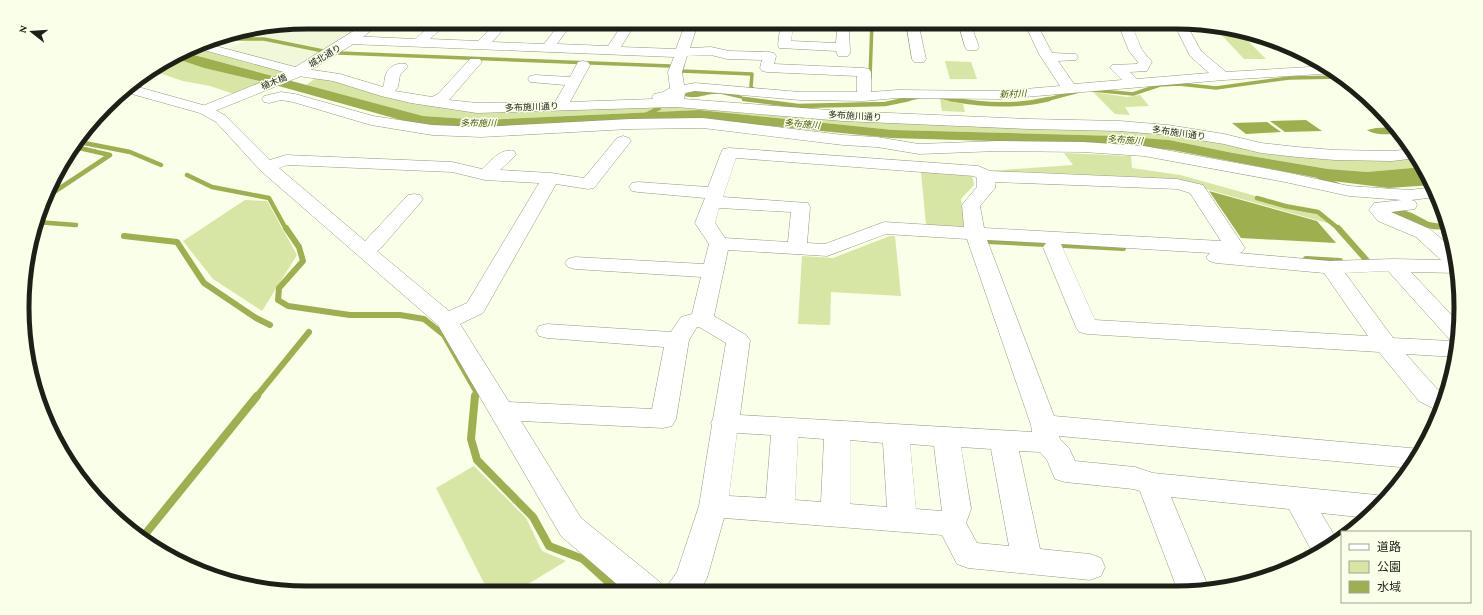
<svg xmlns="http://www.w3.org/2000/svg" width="1483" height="615" viewBox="0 0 1483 615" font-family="'Crimson Pro','Noto Sans JP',serif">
<rect width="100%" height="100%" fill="#f9ffe8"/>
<path fill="#f0f8d9" d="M308 22H367L342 41 294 68 224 50 251 39H237L226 35Z"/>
<path fill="#d7e5a5" d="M1216 29 1240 33 1266 59H1244Z
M194 47 291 73 281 78 183 52Z
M171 57 204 68 268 83 237 95 210 86 183 81 159 73 162 68 155 67Z
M945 61 971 62 977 79H950Z
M316 78 337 81 395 99 482 111 667 105 1102 127 1395 159 1416 157 1423 167 1367 172 1328 169 1233 153 1169 140 1117 136 893 130 699 110 482 120 423 116 306 85Z
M1093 92 1127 97 1140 95 1149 106 1125 107 1130 115 1115 114Z
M940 99 963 104 965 112 942 111Z
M1064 153 1131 156 1132 168 1180 175 1288 205 1320 211 1338 226 1180 182 994 174 987 171 1073 165Z
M921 172 972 175 974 185 961 199 964 227 926 225Z
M245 200 267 201 297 255 262 311 213 279 183 241Z
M890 236H895L901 296 831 292 830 325 798 324 802 256 833 258Z
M474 466 526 518 542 551 566 561 515 592 489 593 436 488Z"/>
<path fill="#9eaf4f" d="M183 52 423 116 482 120 699 110 893 130 1117 136 1169 140 1233 153 1328 169 1367 172 1423 167 1433 185 1388 188 1333 181 1172 150 1124 145 891 138 691 118 471 128 415 124 268 83 204 68 171 57Z
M696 89 735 93 752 101C741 99 731 96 721 94 708 92 698 100 684 96L688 91Z
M1306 120 1322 131 1285 132 1270 121Z
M1267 122 1281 132 1246 134 1232 123Z
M1396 127 1402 134C1391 134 1376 136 1367 130L1376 128Z
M1209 191 1317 221 1336 243 1241 238Z
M1400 209 1412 213 1429 222 1448 225 1450 229C1425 232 1409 222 1387 213Z"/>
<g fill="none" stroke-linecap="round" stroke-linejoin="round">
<path stroke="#9eaf4f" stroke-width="3.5" d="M224 36 237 39H264L323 51
M339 53 670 66
M683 65 681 71 752 74 751 87 754 90
M870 78 872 22
M1092 90 1133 94 1160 85 1179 84 1216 88 1289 78 1342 77
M939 97 955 100
M744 99 752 100
M904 100 919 97
M1045 100 1079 91"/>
<path stroke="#9eaf4f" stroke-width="4.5" d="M744 99 798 106 885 104 909 99
M950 99C982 105 1017 107 1049 99
M646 115 659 108
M79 142 130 152 161 165
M187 175 212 187 269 198 286 229
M1319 177 1338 185
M45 198 110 155 75 147
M1257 198 1285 206 1318 212 1339 229
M36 222 76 225"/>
<path stroke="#9eaf4f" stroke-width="6" d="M286 228 299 247 303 261 279 288 278 300 288 306 350 315H400L424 319 444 335 476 391 475 397
M1338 228 1370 264
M124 236 177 242 204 283 256 318 270 325
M987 241 1123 248
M1306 259 1340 261
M256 397 309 332"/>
<path stroke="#9eaf4f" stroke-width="8" d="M475 396 471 439 477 460 533 517 549 546 583 559 619 592
M142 538 257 396"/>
<g stroke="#939883" stroke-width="1">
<path id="street" d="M435 22H448L430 39 478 41 497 22H510L492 42 544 44 561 22H573L557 44 608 46 624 22H636L621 47 676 49 686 22 843 23 847 24 849 27 850 53 848 56H838L836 51 779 48 778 45 780 29 697 26 690 48 711 47 729 51 769 52 774 53 776 56 774 64 864 68 869 69 871 72V92L897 90 1001 91 1060 86 1039 54 1024 22H1036L1052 53 1076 54 1078 57 1076 60 1058 61 1074 84 1122 80 1110 68 1112 65 1137 64 1138 62 1129 51 1119 26 1108 25 1106 22H1176L1199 26 1194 29H1189L1201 51 1226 72 1326 66 1336 73 1224 80 1001 99 897 98 864 101 800 100 695 91 685 93 684 99 843 111 1029 119 1120 121 1168 125 1224 134 1261 143 1297 147 1335 150 1392 151 1412 149 1417 158 1392 161 1335 160 1297 157 1261 153 1224 144 1168 135 1120 131 1029 129 843 121 676 107 477 113 411 103 381 96 333 81 298 76 193 47 204 43 299 68 340 74 383 87C385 83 384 78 386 74 389 66 399 62 406 64L408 67 400 75 398 87 395 91 432 97 438 94 470 59H480L482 62 449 100 477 103 555 102 565 85 530 82 528 79 530 76 535 75 570 77 578 62 583 61 588 62 590 65 570 102 653 99 652 97 654 94 663 92 670 88 668 72 674 57 350 44 345 43 344 40 345 37 350 36 415 39ZM1132 26 1176 28 1190 56 1209 73 1137 79 1130 72 1147 71 1152 62 1142 50ZM793 29 837 30 836 43 791 41ZM711 55 727 59 762 60 760 68 762 71 767 72 857 76V92H800L695 83 684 85 682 72 687 56Z
M906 22H918L926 59 924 62H914L912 59Z
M958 22H970L979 47 977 50H967L965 47Z
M131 85 210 107 226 116 270 160 286 155 452 162 482 169C491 161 500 148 514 151L516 155 500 170 551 173 584 178 617 138 623 136 629 138 631 141 594 188 588 189 556 184 483 313 460 324 509 402 652 409 664 347 547 338 539 336 536 331 539 326 547 324 671 332 681 317 692 314 701 277 575 269 568 267 565 263 568 259 575 257 704 264 709 244 695 223 705 198 638 192 632 191 629 187 632 183 638 182 708 187 721 153 723 149 729 148 978 166 990 171 1177 179 1203 185 1245 248 1242 252 1239 253 1330 261 1393 259 1441 260 1416 237 1378 221 1369 210 1374 203 1402 200 1349 196 1285 182 1144 156 1083 152 998 151 919 154 877 147 843 145 703 128 630 129 481 137 432 135 371 125 293 102 281 100 269 103 264 102 262 99 264 96 281 92 295 94 373 116 432 125 481 127 630 119 703 118 843 135 877 137 919 144 998 141 1083 142 1144 146 1285 172 1349 186 1410 190 1434 187 1437 197 1411 200 1415 201 1417 205 1415 209 1391 212 1430 229 1454 250 1458 273 1411 272 1459 323V345L1456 357 1406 354 1437 389 1447 395 1440 412 1419 401 1379 352 1087 334 1079 332 1076 327 1043 247 1046 243 987 240 1054 416 1421 449 1413 466 1411 468 1059 436 1060 439 1069 448 1075 461 1135 467 1153 473 1377 495 1385 498 1368 518 1321 513 1337 540 1314 555 1289 509 1171 497 1210 591H1178L1140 491 1133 489 1065 482 1055 479 1047 460 1040 452 1019 451 1040 549 1090 554 1101 558 1105 567 1101 576 1090 580 968 568 957 564 942 535 724 518 707 578 699 592H665L670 582 677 572 699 506 712 425 711 423 713 419 726 343 699 327H697L689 340 676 419 672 426 663 428 521 421 581 518 660 582 665 592H626L561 536 438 325 261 171 216 122 200 113 121 91ZM736 158 974 176 977 178V187L962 205 964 227 884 222 825 244 807 243 810 207 808 203 723 197ZM288 165 452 172 485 180 539 183 467 303 449 311 377 251 381 248 420 203 423 199 420 195 414 194 408 195 365 241 279 168ZM995 182 1177 189 1190 193 1221 241 984 228 980 206 995 188ZM719 208 791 212 788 242 725 238 715 223ZM886 234 967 239 1031 425 1032 432 740 415 750 340 746 335 714 316 728 250 827 256ZM1061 244 1210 253 1206 257 1209 261 1216 263 1324 273 1368 336 1095 320ZM1388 271 1451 341 1393 338 1345 273ZM737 433 771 435 766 498 729 496ZM798 437 824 439 821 502 795 500ZM850 440 883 443 887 507 850 504ZM910 444 934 446 942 511 916 509ZM961 447 991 449 1009 546 977 543 966 523 971 509Z"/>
</g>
<g stroke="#939883" stroke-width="1">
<path id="secondary" d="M368 22H382L355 43 299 77 210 113 205 115 200 113 197 110 200 107 289 71Z"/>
</g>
<use href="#street" fill="#fff" fill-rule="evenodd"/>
<use href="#secondary" fill="#fff" fill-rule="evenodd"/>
</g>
<g text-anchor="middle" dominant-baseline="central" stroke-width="3" stroke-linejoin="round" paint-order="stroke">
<g font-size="9" fill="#1e2018" stroke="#f9ffe8">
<text transform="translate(325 56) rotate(-31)">城北通り</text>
<text transform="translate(274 82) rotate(-22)">植木橋</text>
<text transform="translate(532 107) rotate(-2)">多布施川通り</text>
<text transform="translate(855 116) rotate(3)">多布施川通り</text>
<text transform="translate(1179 133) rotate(8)">多布施川通り</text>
</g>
<g font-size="9" font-style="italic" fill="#4a550d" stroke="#f9ffe8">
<text transform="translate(1013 94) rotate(-2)">新村川</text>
<text x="478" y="123">多布施川</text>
<text transform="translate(802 124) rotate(5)">多布施川</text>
<text transform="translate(1125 140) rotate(4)">多布施川</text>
</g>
</g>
<path d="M0 0H1483V615H0ZM307 29H1176A278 278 0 0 1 1454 307V308A278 278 0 0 1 1176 586H307A278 278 0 0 1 29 308V307A278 278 0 0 1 307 29Z" fill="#f9ffe8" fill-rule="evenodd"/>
<path fill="none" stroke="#1e2018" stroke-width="5" d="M307 29H1176A278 278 0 0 1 1454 307V308A278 278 0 0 1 1176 586H307A278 278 0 0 1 29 308V307A278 278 0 0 1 307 29Z"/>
<rect x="1341" y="531" width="130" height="72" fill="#f9ffe8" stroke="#a1a695"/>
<rect x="1349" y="544" width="20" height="6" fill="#ffffff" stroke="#a1a695"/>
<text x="1377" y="551" font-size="12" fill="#1e2018">道路</text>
<rect x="1349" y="561" width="20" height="12" fill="#d7e5a5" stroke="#a1a695"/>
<text x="1377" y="571" font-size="12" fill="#1e2018">公園</text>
<rect x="1349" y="581" width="20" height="12" fill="#9eaf4f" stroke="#a1a695"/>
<text x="1377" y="591" font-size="12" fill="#1e2018">水域</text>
<g transform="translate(32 32) rotate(287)" stroke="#f9ffe8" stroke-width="3" paint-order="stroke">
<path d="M0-3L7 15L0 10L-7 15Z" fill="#1e2018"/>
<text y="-6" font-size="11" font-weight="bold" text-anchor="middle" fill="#1e2018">N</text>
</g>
</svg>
